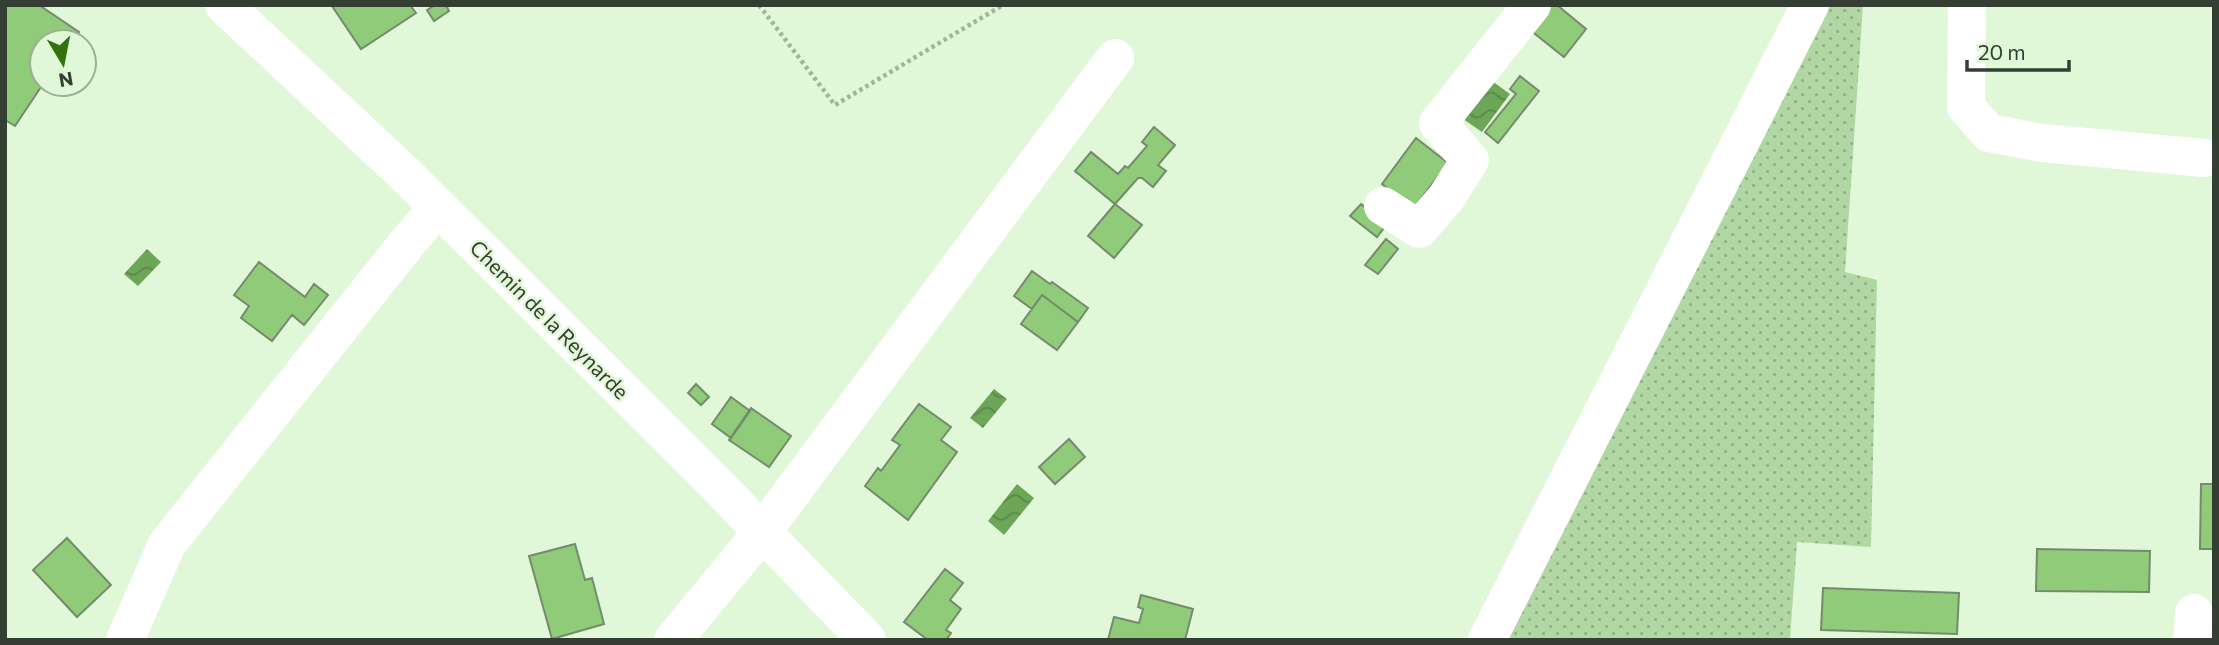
<svg xmlns="http://www.w3.org/2000/svg" width="2219" height="645" viewBox="0 0 2219 645" font-family="Commissioner,sans-serif">
<defs>
<pattern id="grass-dots" width="8" height="8" patternUnits="userSpaceOnUse" patternTransform="scale(1.75)"><rect width="8" height="8" fill="#b1d7a4"/><path d="M2 2h.1M6 6h.1" fill="none" stroke="#91b086" stroke-width="1.8" stroke-linecap="round"/></pattern>
<pattern id="water-waves" width="16" height="10" patternUnits="userSpaceOnUse" patternTransform="scale(1.75)"><rect width="16" height="10" fill="#6ca656"/><path d="M0 5q4-4 8 0t8 0" fill="none" stroke="#5a8948"/></pattern>
</defs>
<rect width="100%" height="100%" fill="#e0f8d7"/>
<path fill="url(#grass-dots)" d="M1821 5H1863L1845 272 1877 280 1871 547 1797 542 1790 640H1501Z"/>
<path fill="url(#water-waves)" d="M1492 81 1510 94 1482 132 1463 119Z
M147 249 161 262 138 286 124 274Z
M994 389 1007 399 983 428 970 418Z
M1017 484 1034 498 1004 535 988 521Z"/>
<path fill="#90cb79" stroke="#758b6d" stroke-width="2" d="M5 5H39L79 32 72 42H42L43 84 15 126 5 120Z
M410 5 416 13 361 49 332 6Z
M435 5H446L449 11 434 21 427 10Z
M1542 5H1557L1586 29 1564 57 1525 26Z
M1520 76 1539 91 1498 143 1485 132 1516 94 1510 89Z
M1154 127 1175 145 1158 165 1166 171 1153 187 1142 178H1138L1115 204 1075 171 1091 152 1118 174 1125 166 1128 168 1147 146 1142 142Z
M1416 138 1448 163 1413 209 1382 184Z
M1115 204 1142 225 1114 258 1088 236Z
M1361 204 1387 224 1377 237 1350 216Z
M1386 239 1398 249 1378 274 1365 265Z
M259 262 305 297 314 284 328 295 304 325 292 315 272 341 241 318 249 306 234 295Z
M1032 271 1050 284 1052 282 1088 308 1078 322 1042 295 1032 309 1014 296Z
M1042 295 1078 322 1057 350 1021 324Z
M696 384 709 397 701 405 688 393Z
M731 397 750 411 731 438 712 424Z
M919 404 951 427 941 440 957 452 908 520 865 486 878 468 881 471 900 445 892 440Z
M751 408 791 436 769 467 729 440Z
M1069 439 1085 457 1055 484 1039 467Z
M2201 484H2214V549H2200Z
M67 538 111 585 77 617 33 570Z
M575 544 585 580 592 578 604 624 552 639 529 556Z
M2037 549 2150 551 2149 592 2036 591Z
M945 569 963 583 950 600 961 609 946 630 951 633 946 640H928L904 622Z
M1823 588 1959 593 1957 634 1821 630Z
M1141 595 1193 609 1185 640H1108L1114 617 1139 623 1143 609 1138 607Z"/>
<g fill="none" stroke-linecap="round" stroke-linejoin="round">
<path stroke="#a1b39a" stroke-width="4.5" stroke-dasharray="3.5 3.5" stroke-linecap="butt" d="M759 5 835 105 1003 5"/>
<path stroke="#fff" stroke-width="38" d="M224 5 408 177 716 484 867 640
M1967 5 1966 107 1989 133 2043 143 2204 158
M1383 206 1419 229 1446 198 1470 160 1438 123 1532 5
M125 640 167 544 408 242 438 207
M673 640 763 531 1115 58
M1487 640 1810 5
M2192 640 2194 613"/>
</g>
<g text-anchor="middle" dominant-baseline="central" stroke-width="5" stroke-linejoin="round" paint-order="stroke">
<g font-size="21" fill="#353e32" stroke="#e0f8d7">
<text transform="translate(550 319) rotate(45)">Chemin de la Reynarde</text>
</g>
</g>
<rect width="2219" height="645" fill="none" stroke="#353e32" stroke-width="14"/>
<g transform="translate(63 63) rotate(170)"><circle r="33" fill="#e0f8d7" stroke="#9cae95" stroke-width="2"/>
<path d="M0-5L12 26L0 18L-12 26Z" fill="#33730f"/>
<text y="-10" font-size="19" font-weight="bold" text-anchor="middle" fill="#353e32">N</text>
</g>
<path d="M1967 60v10h102v-10" fill="none" stroke="#353e32" stroke-width="3.5"/>
<text x="1978" y="60" font-size="21" fill="#353e32" stroke="#e0f8d7" stroke-width="5" paint-order="stroke">20 m</text>
</svg>
